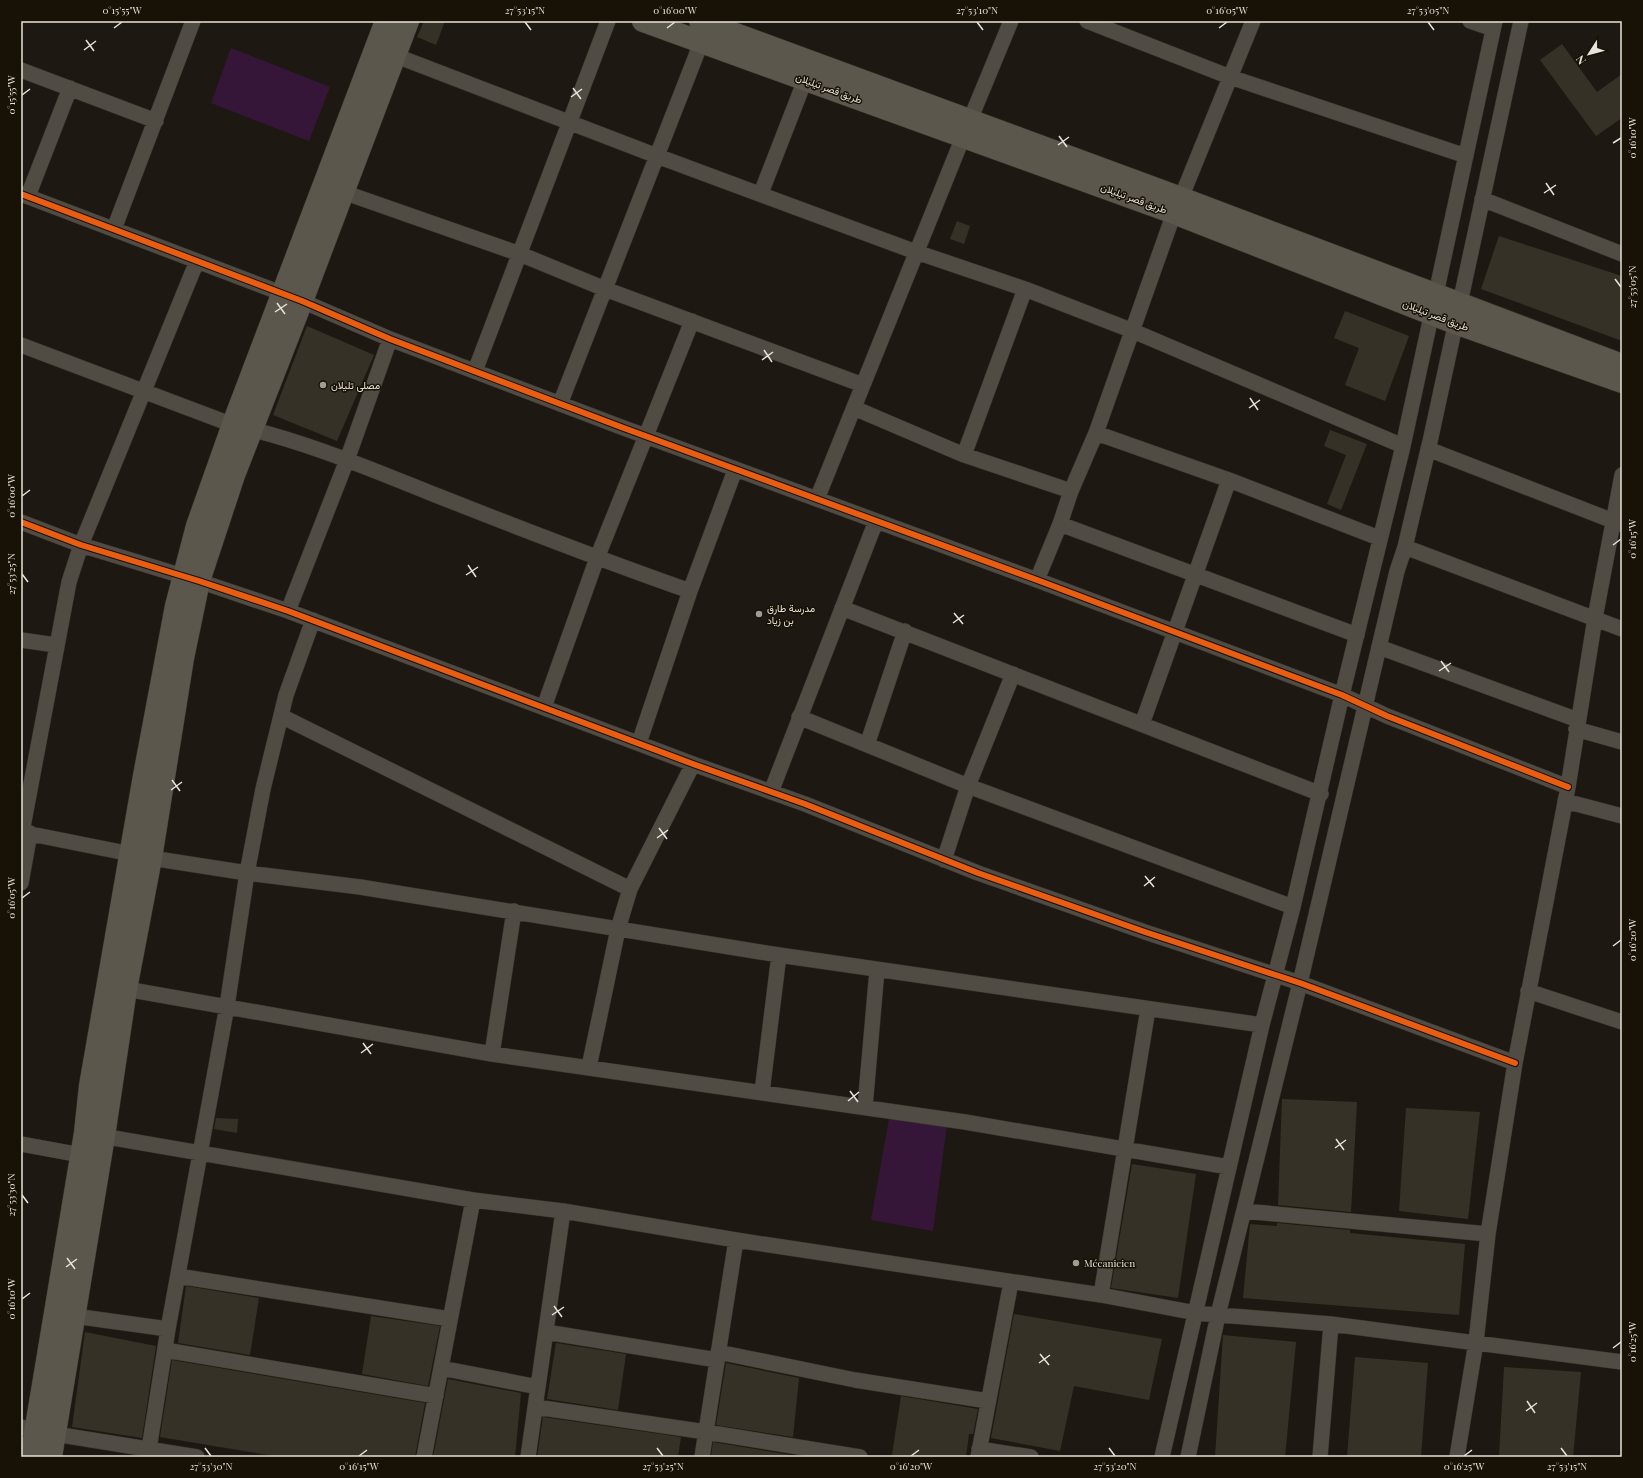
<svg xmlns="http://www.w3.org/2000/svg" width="1643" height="1478" viewBox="0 0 1643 1478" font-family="'Playfair Display',Vazirmatn,serif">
<rect width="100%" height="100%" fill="#1d1912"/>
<path fill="#361638" d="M231 48 330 87 309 141 211 103Z
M890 1113 947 1124 933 1231 871 1220Z"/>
<path fill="#363127" d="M424 21H445L436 45 417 37Z
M1562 44 1597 92 1622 74V118L1596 136 1540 60Z
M957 221 970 226 964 244 950 239Z
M1499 236 1622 276V341L1481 289Z
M1345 311 1409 336 1385 401 1345 385 1359 348 1334 338Z
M307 326 374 355 337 441 273 415Z
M1330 430 1367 444 1341 510 1327 504 1346 455 1324 446Z
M1282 1099 1357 1102 1351 1212 1278 1205Z
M1406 1108 1480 1112 1468 1219 1399 1211Z
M216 1118 238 1119 237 1133 214 1129Z
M1132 1164 1196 1174 1178 1298 1111 1288Z
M1277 1223 1350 1230V1233L1465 1244 1459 1315 1243 1298 1250 1224 1277 1226Z
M186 1286 259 1298 250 1355 178 1343Z
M1014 1314 1162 1339 1149 1400 1074 1386 1060 1451 991 1438Z
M371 1316 440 1326 428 1386 362 1374Z
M85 1332 156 1346 142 1438 72 1427Z
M1223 1335 1296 1342 1285 1457H1215Z
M556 1343 626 1354 618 1410 547 1399Z
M1355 1357 1428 1363 1421 1457H1347Z
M172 1360 425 1403 415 1457H280L160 1437Z
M726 1363 799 1378 793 1437 716 1425Z
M1504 1367 1581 1372 1573 1457H1499Z
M448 1379 521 1393 515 1457H433Z
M901 1396 978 1409 973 1434H969L966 1457H906L892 1455Z
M543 1417 681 1437 678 1457H537Z
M713 1442 791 1455V1457H711Z"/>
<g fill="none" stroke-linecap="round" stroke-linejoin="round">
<g stroke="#38342f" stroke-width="16">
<path id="street" d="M1087 21 1230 77 1466 156
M1470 21 1493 29
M386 52 657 156 916 252 1025 289 1133 331 1403 446
M21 70 156 121
M970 120 1011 21
M343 192 520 254 605 289 863 385
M761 193 805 80
M21 194 302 301 390 339 621 427 1037 580 1342 695 1387 716 1568 787
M28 196 70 88
M1181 198 1253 21
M1482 199 1622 254
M114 229 193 21
M21 345 233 425C302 440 368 468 433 494 519 528 604 561 690 591
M475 371 608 21
M560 404 701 43
M854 408 964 455 1071 491
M1096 433 1229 480 1379 538
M1428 449 1621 524
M964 455 1025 289
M817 499 963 137
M21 522 81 545 199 581 288 611 693 764 805 804 978 873 1145 932 1300 983 1515 1063
M1060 524 1357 635
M1405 547 1622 629
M1037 580 1060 524 1071 491 1096 433 1174 213
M842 608 1321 794
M288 611 347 460 390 339
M21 640 56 645
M1379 647 1578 720
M544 707 597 558 692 321
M281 716 630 889
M799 717 968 786 1293 907
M1142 724 1229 480
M1576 729 1622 742
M639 743 690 591 735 470
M867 745 905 631
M771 792 876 521
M1565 801 1622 816
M21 832 151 858 247 873 360 887 779 955 1262 1025
M22 832 69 582 81 545 197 261
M944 860 968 786 1013 674
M21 883 30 833
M126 989 492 1054 965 1122 1229 1167
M1528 991 1622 1022
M492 1054 514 911
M589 1067 618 929 630 889 693 764
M762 1092 779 955
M865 1107 877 970
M96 1135 473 1200 563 1211 736 1240 1101 1295 1196 1313 1331 1324 1622 1362
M21 1144 81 1155
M1244 1211 1488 1234
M178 1276 450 1319
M1101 1295 1148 1009
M74 1316 168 1329
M546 1332 717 1360
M165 1350 436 1396
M718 1352 855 1380 988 1401
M441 1368 538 1387
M536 1407 706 1432 860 1457
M21 1427 55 1434 197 1457
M149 1449 168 1329 227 1006 247 873 263 789 286 695 313 620
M979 1449 1031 1457
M424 1457 473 1200
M528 1457 563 1211
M702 1457 736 1240
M978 1457 1011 1282
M1162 1457 1262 1025 1293 907 1342 695 1403 446 1495 21
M1188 1457 1218 1315 1300 983 1379 647 1397 571 1405 547 1431 437 1521 21
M1320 1457 1331 1324
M1457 1457 1476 1342 1488 1234 1515 1063 1568 787 1595 618 1622 475"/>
</g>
<g stroke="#38342f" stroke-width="23">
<path id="secondary" d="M643 21 1174 213 1455 323 1622 382
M700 21 1181 198 1622 365
M31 1457 85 1133 90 1086 144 776 176 606 197 526 236 416 386 21
M51 1457 104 1136 126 989 151 858 183 658 199 581 234 475 302 301 408 21"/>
</g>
<use href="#street" stroke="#504c43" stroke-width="15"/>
<use href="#secondary" stroke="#5c574d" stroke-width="22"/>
<g stroke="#181105" stroke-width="8">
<path id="cycleway" d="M21 194 302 301 390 339 621 427 1037 580 1342 695 1387 716 1568 787
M21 522 81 545 199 581 288 611 693 764 805 804 978 873 1145 932 1300 983 1515 1063"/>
</g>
<use href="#cycleway" stroke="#e95d12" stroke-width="6"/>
</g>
<path fill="none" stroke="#e7e3da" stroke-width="1.5" d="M525 22 531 30M977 22 983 30M1428 22 1434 30M114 28 122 22M667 28 675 22M1219 28 1227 22M86 40 94 51M84 50 96 41M573 88 581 99M22 95 30 89M571 97 582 89M1059 136 1067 147M1613 143 1621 138M1058 145 1069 137M1546 183 1554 195M1544 193 1556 185M1615 279 1621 287M277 303 285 314M275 312 287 304M764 350 772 362M762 360 773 352M1250 398 1258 410M1249 408 1260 400M22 496 30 490M1613 545 1621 539M468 565 476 577M22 574 28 582M466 575 478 567M954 613 963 624M953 623 964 615M1441 661 1449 672M1439 671 1451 663M172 780 180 791M171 790 182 782M659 828 667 839M657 838 668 830M1145 876 1154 887M1144 886 1155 877M22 898 30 892M1613 946 1621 940M363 1043 371 1054M361 1053 373 1044M850 1091 858 1102M848 1101 859 1092M1336 1139 1344 1150M1335 1148 1346 1140M22 1195 28 1203M67 1258 75 1269M66 1267 77 1259M22 1299 30 1293M554 1306 562 1317M552 1315 564 1307M1613 1348 1621 1342M1040 1354 1049 1365M1039 1363 1050 1355M1527 1401 1535 1413M1526 1411 1537 1403M205 1448 211 1456M657 1448 663 1456M1109 1448 1115 1456M1561 1448 1567 1456M359 1456 367 1450M911 1456 919 1450M1464 1456 1472 1450"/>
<g fill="#a09c94" stroke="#181105" stroke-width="1.5">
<circle cx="323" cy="385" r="4"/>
<circle cx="759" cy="614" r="4"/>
<circle cx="1076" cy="1263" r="4"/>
</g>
<g text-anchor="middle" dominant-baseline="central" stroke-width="3" stroke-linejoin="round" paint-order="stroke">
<g font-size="10" fill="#e7e3da" stroke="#181105">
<text transform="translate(829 88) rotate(20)">طريق قصر تيليلان</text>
<text transform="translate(1134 198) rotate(20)">طريق قصر تيليلان</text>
<text transform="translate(1436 315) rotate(21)">طريق قصر تيليلان</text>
</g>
<g font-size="10" fill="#e7e3da" stroke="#181105" text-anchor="start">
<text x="331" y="385">مصلى تليلان</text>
<text x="767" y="608">مدرسة طارق<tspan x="767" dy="12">بن زياد</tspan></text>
<text x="1084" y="1263">Mécanicien</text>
</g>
</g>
<rect width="1643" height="1478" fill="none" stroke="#181105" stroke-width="44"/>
<g transform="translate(1589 54) rotate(234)" stroke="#181105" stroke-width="3" paint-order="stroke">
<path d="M0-3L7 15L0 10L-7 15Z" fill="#e7e3da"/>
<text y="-6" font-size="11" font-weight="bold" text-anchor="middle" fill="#e7e3da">N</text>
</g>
<rect x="22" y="22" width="1599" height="1434" fill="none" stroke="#e7e3da" stroke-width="1.5"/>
<g font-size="10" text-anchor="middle" fill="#e7e3da">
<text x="122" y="14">0°15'55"W</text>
<text x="525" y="14">27°53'15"N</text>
<text x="675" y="14">0°16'00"W</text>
<text x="977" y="14">27°53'10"N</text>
<text x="1227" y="14">0°16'05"W</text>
<text x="1428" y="14">27°53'05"N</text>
<text transform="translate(11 95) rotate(-90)" y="4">0°15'55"W</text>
<text transform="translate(1632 138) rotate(-90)" y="4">0°16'10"W</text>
<text transform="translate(1632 287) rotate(-90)" y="4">27°53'05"N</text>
<text transform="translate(11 496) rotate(-90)" y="4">0°16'00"W</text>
<text transform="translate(1632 539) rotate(-90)" y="4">0°16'15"W</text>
<text transform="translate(11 574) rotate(-90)" y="4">27°53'25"N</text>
<text transform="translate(11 898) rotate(-90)" y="4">0°16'05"W</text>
<text transform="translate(1632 940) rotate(-90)" y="4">0°16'20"W</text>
<text transform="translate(11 1195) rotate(-90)" y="4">27°53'30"N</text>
<text transform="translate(11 1299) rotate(-90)" y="4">0°16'10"W</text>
<text transform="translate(1632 1342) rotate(-90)" y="4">0°16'25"W</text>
<text x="211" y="1470">27°53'30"N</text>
<text x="359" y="1470">0°16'15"W</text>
<text x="663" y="1470">27°53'25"N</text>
<text x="911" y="1470">0°16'20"W</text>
<text x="1115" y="1470">27°53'20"N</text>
<text x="1464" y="1470">0°16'25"W</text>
<text x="1567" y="1470">27°53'15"N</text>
</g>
</svg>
